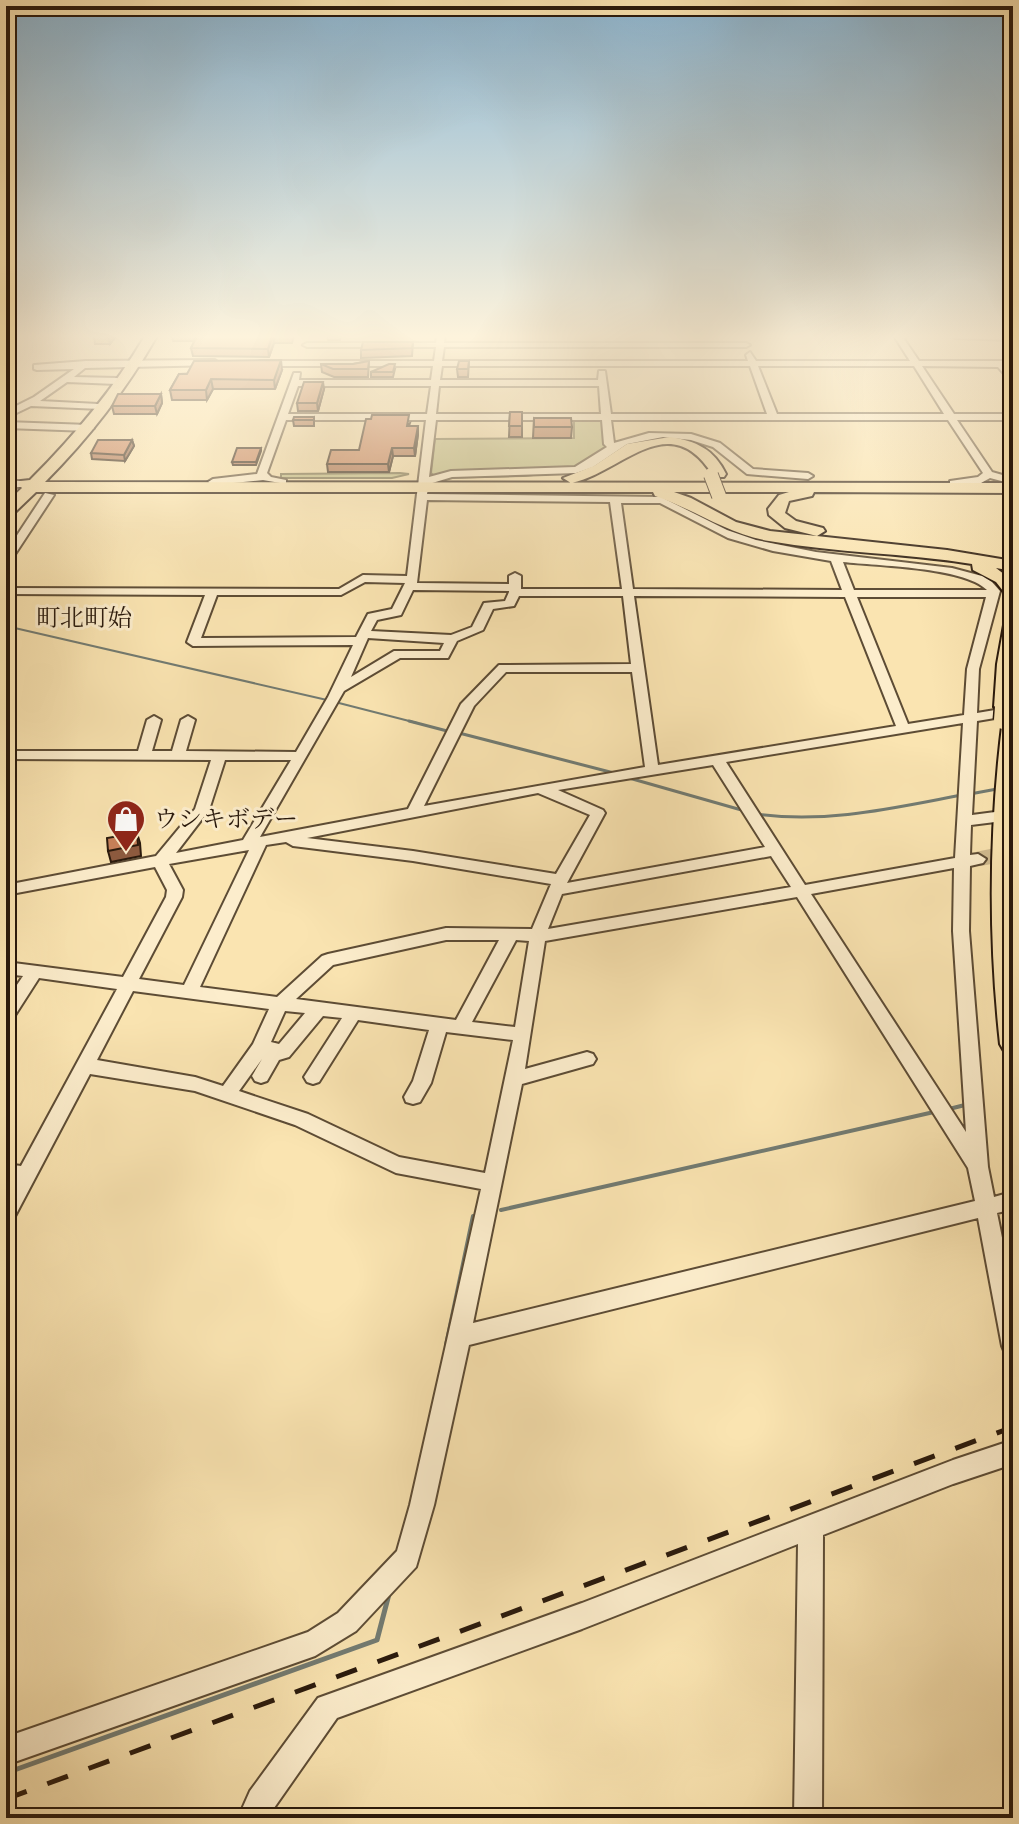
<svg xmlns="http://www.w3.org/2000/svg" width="1019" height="1824" viewBox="0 0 1019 1824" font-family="'IM FELL Great Primer','Noto Serif JP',serif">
<rect width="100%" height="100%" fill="#fae4b1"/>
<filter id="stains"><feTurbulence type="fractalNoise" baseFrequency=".0025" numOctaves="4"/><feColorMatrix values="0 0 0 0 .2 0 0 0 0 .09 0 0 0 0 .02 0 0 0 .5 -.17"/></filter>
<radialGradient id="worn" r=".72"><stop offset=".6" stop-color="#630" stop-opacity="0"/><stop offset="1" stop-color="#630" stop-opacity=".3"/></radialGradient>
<path fill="#c4c287" stroke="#766e4a" stroke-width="2" d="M574 420H604L607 448 582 470 524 476 437 478 431 473 435 439 574 438Z
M281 474 400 473 409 474 392 478H281Z"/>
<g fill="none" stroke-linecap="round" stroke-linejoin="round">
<path stroke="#727b72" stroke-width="2" d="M6 626 327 700
M335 702 417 723"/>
<path stroke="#727b72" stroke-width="3" d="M409 721 451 732
M459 733 614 773
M629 778 745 811
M970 794 997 789
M756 814C826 824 893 808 962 795"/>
<path stroke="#727b72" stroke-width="4" d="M949 1109 965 1105
M501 1210 934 1112
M446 1345 473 1216"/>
<path stroke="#727b72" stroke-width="5" d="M6 1773 377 1640 389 1594"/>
<path stroke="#d0bb90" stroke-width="15" stroke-dasharray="15 8" stroke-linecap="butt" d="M978 859 1013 852"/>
<g stroke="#5d4c35" stroke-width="4">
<path id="minor" d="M437 336H445L444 343H746L750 345 746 347H444L442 361H748L746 355 750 352 756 361H910L894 336H902L919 361H1013V367H1006L1013 375V384L998 367 922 366 954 414H1013V420H957L992 472 1013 478V484L990 478 981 483 950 485V481L978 477 983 473 948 420H611L614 443 649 433 691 434 720 443 753 469 808 473 813 476 808 479 747 474 713 447 691 440 663 437 627 444 593 467 576 473 452 477 429 484 427 494 661 497 727 530 756 540 816 552 952 568 982 576 992 582 1000 591 979 669 977 713 1013 707V715L977 721 972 815 995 812 1002 817 995 822 971 825 970 855 978 854 986 859 983 863 970 866 969 931 988 1167 994 1197 1008 1193 1013 1195V1209L997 1213 1013 1292V1356L1005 1353 1002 1346 978 1218 469 1345 434 1505 416 1567 356 1631 315 1656 6 1765V1737L308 1632 338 1613 397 1551 410 1505 481 1189 396 1173 295 1125 195 1091 90 1074 13 1220 6 1223V1195L13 1181 6 1180V1164L21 1166 117 989 39 978 12 1020 6 1022V1001L23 976 6 974V962L123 977 166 897 167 890 155 867 6 895V885L156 856 195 809 211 760 6 759V751H138L147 720 154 716 161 720 152 751H172L181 720 188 716 195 720 186 751 296 752 328 697 353 645 193 646 187 642 205 595 6 594V588L339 589 363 575 407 576 426 420H286L267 473 271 477 286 480V484L263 480 213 485 208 482 213 479 257 474 294 373H300L299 380H431L433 366H263L260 365V361H434L436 347H307L303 345 307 343H436ZM442 366H750L767 414H611L605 371H599L598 380H440ZM758 366H914L944 414H777ZM298 386H431L427 414H288ZM439 386H599L601 414H436ZM436 420H602L604 444 607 447 575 467 451 471 429 477ZM427 500 610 502 622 589H521V576L515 573 509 576V584L417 583ZM621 503H660L728 538 773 551 831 561 842 590 633 589ZM843 562C877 566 964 567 987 590H854ZM365 582 405 583 392 609 368 614 356 637 201 638 217 595H341ZM413 590 509 591V592L505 601 484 603 472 627 451 635 371 631 377 620 401 615ZM519 596H623L631 664 499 665 461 704 408 809 260 837 344 691 400 658H448L457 641 483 630 493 609 514 606ZM634 596 845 597 896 726 658 765ZM857 597H986L967 669 964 715 908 724ZM368 638 444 643 440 651H394L351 677ZM506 672H632L645 767 424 806 474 706ZM963 723 955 858 805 885 726 762ZM225 760H291L243 840 176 853 209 810ZM713 765 765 847 567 883 605 813 603 810 558 790ZM538 793 590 815 556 874 413 851 307 838ZM286 842 293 846 413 861 551 884 532 929 446 928 328 954 322 956 277 997 200 987 266 845ZM249 850 184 985 139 979 182 897 183 890 169 864ZM771 856 791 887 548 929 562 894ZM954 868 953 931 966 1132 811 894ZM797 897 968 1168 975 1201 473 1323 522 1084 593 1064 596 1059 593 1054 587 1052 525 1069 545 941ZM446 940H499L456 1020 296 999 333 965ZM516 940 529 941 515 1027 472 1022ZM133 991 269 1009 253 1044 223 1086 195 1077 97 1060ZM285 1011 305 1013 279 1044 271 1042ZM323 1016 342 1018 304 1077 307 1082 313 1084 319 1082 358 1020 429 1030 413 1081 404 1097 406 1102 413 1104 420 1102 431 1083 446 1032 513 1040 485 1173 399 1157 308 1114 239 1091 262 1059 252 1076 255 1081 261 1083 267 1081 279 1060 289 1057Z
M951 336H1013V340L955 338Z
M215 360 219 363 218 365 85 368 74 377 117 378 121 381 117 384 67 382 40 401 98 404 101 405V409L31 406 6 418V411L34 397 74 369 37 370 34 369V365L86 361Z
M6 422 89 425 94 428 89 431 6 428Z
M6 481H26L31 484 26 487H6Z
M45 493 54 495 10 562 6 563V552Z
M1013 1440V1464L953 1484 823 1535 822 1818H794L798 1544 582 1629 337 1718 267 1818H238L250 1791 318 1698 582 1603 953 1460Z"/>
</g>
<g stroke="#29190c" stroke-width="4">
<path id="highway" d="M145 336H157C126 390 89 438 45 482L1013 483V493L814 492 812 496 789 501 785 513 796 521 823 528 825 531 817 536 785 528 769 515 768 509 779 495 789 492H674L691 498 736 522 770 531 947 550 1013 561V571L996 568 1013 581V597L1007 596 996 582 973 570 972 564C905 553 836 553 769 541 727 534 694 509 655 496L653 492H36L12 515 6 517V503L22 488 18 484 21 481 30 480C74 436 113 390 145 336Z
M670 437C696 441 714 449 726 474L724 477H714C670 404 622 473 571 483L563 478 594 466 627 444Z
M1013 620V708L1004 713 994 707 997 664 1004 625Z
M1013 712V1054L1004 1051 1000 1044C988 935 989 827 1003 718Z"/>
</g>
<use href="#minor" fill="#fcedcc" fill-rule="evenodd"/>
<use href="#highway" fill="#fae4b1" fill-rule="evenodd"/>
<path stroke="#29190c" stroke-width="5" stroke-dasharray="22 22" stroke-linecap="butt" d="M6 1799 1013 1427"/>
<g stroke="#29190c" stroke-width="16" stroke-linecap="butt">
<path id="highway-bridge-far1" d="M711 475 719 496"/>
</g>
<g stroke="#29190c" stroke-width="21" stroke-linecap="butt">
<path id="highway-bridge" d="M1003 720 1004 707"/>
</g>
<use href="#highway-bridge-far1" stroke="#fae4b1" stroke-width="14"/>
<use href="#highway-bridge" stroke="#fae4b1" stroke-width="18"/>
</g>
<path fill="#ad6f4d" stroke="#29190c" stroke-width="2" d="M94 336H116L110 344H95Z
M172 336H196L194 341H173Z
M197 336H294L292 343H274L269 357 193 356 191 348Z
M327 336H341L340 340H328Z
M413 342 412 356 361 358V350Z
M369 361 368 377H334L322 372 321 364H353Z
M469 361 468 377H458L457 369Z
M395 369 393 377H371V372Z
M282 370 275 389H213L207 400H172L170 390 179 374Z
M324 389 318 411H298L297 403Z
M161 394 162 403 157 414H114L112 406Z
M510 412H522V437H509Z
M314 417V426H294L293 420Z
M534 418 572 427 571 438H533Z
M410 423 409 426H418V434L415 456H393L389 472H328L327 464 359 450Z
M132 440 134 446 125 461 92 459 91 453Z
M261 448V451L256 465H233L232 462Z"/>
<path fill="#8d5a3f" stroke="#29190c" stroke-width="2" d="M108 336H116L110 344Z
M273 336 274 343 269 357 268 349Z
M281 360 282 370 275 389 274 380Z
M211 379 213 389 207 400 206 390Z
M323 382 324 389 318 411 317 403Z
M161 394 162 403 157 414 155 406Z
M418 426V434L415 456 414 448Z
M132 440 134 446 125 461 124 455Z
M392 448 393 456 389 472 388 464Z
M137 833 140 843 141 856 111 862 108 851Z"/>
<path fill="#c9815a" stroke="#29190c" stroke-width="2" d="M197 336H272L268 349 191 348Z
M363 342H413L412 348 361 350Z
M281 360 274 380 211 379 206 390H170L179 374H187L194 361Z
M369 361 368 369H333L321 364H353Z
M459 361H469L468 369H457Z
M389 364H395L393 372H371Z
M304 382H323L317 403H297Z
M118 394H161L155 406H112Z
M510 412H522V426H509Z
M372 415H409L407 426H418L414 448H392L388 464H327L331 450H359L366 419H371Z
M294 417H314V420H293Z
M534 418H571L572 427H534Z
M98 440H132L124 455 91 453Z
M237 448H261L256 462H232Z
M137 833 138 845 108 851 107 838Z"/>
<linearGradient id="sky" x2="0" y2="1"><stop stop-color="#8cb7d4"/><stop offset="0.57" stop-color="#fdf3dc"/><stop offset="1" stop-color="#fdf3dc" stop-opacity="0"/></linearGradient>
<rect width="1019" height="591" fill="url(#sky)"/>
<defs>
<g id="shop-pin" transform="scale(2)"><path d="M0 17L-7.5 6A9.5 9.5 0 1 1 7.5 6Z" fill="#8f2418" stroke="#fcedcc"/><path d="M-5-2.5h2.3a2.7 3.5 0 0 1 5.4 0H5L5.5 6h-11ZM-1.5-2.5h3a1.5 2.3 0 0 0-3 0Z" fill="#fff"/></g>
</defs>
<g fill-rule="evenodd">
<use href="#shop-pin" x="126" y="819"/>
</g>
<g text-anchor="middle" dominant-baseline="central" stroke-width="6" stroke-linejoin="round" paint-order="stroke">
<g font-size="24" fill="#29190c" stroke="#fcedcc">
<text x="84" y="618">町北町始</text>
</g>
<g font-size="24" fill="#29190c" stroke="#fcedcc" text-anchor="start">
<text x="154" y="819">ウシキボデー</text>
</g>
</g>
<rect width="1019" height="1824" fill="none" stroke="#fae4b1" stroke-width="32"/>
<rect x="8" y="8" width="1003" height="1808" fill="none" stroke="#29190c" stroke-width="4"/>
<rect x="16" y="16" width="987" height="1792" fill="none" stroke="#29190c" stroke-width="2"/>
<rect width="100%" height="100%" filter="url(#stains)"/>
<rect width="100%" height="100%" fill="url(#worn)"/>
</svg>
